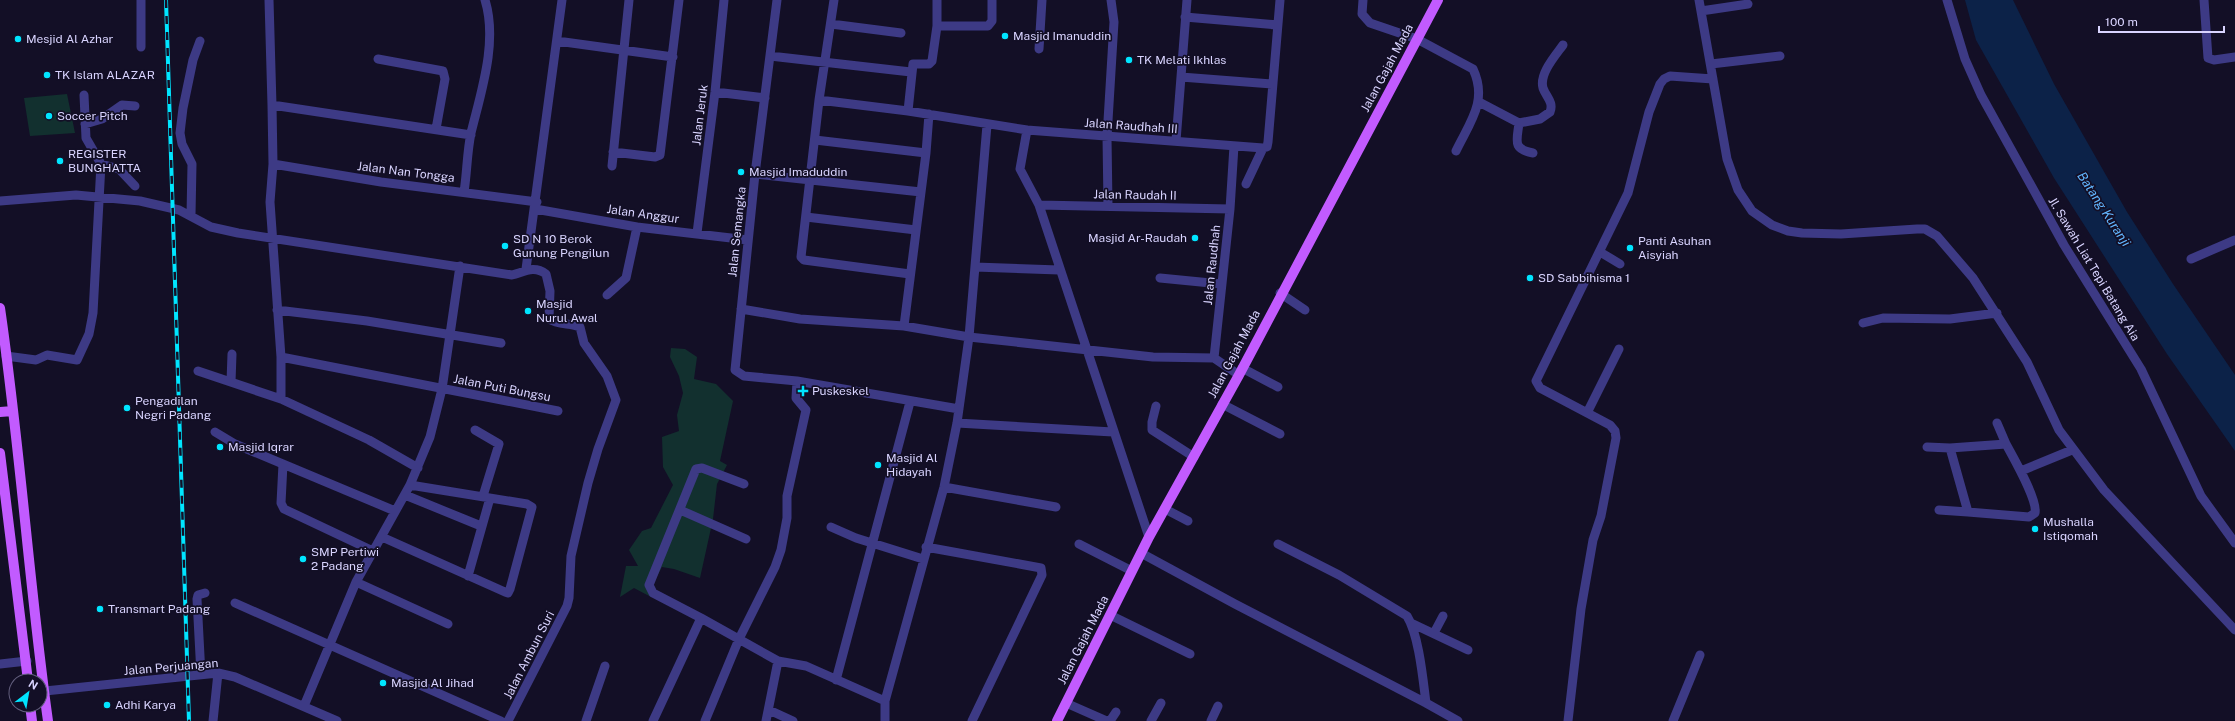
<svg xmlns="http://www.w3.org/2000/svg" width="2235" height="721" viewBox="0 0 2235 721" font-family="'Public Sans',sans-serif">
<rect width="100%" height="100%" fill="#130f26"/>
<path fill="#12302f" d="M67 94 75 133 30 136 24 98Z
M671 348 685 349 697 357 694 379 716 384 733 401 720 461 727 465 717 484 713 519 700 578 674 569 662 567 654 582 651 597 634 588 620 597 626 566H638L629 550 642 531 651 528 673 485 663 467 662 437 679 431 677 415 683 393 679 376 670 357Z"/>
<path fill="#0c2248" d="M1965 0H2013L2054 84 2127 212 2173 284 2235 375V451L2167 354 2054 178 1976 40Z"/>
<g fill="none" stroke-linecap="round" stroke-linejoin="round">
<path stroke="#3d3a85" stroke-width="9" d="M269 0 272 105 273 164 270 202 281 357V399
M777 0 755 174 735 370 744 376 797 381 959 409
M834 0 819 100 801 257 804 260 910 274
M1363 0 1362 14 1370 23 1417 39 1473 69C1488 101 1470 122 1456 151
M1699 0 1727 159 1738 190 1752 211 1772 225 1788 231 1802 233 1841 234 1917 229H1925L1937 236 1973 278 2027 362 2059 430 2104 490 2235 630
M1947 0 1965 59 1981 95 2064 245 2141 369 2201 496 2235 543
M2204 0 2208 58 2214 60 2235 57
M1701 11 1748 4
M1185 17 1277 25
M831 24 901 33
M937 26H988L992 21V0
M557 41 673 57
M141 47V0
M1039 49 1042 0
M770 56 911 72
M378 59 443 71 445 79 436 129
M1711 64 1780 56
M1181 77 1272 84
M715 92 765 98
M819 100 908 111 1027 130 1263 148 1267 147 1268 142 1280 0
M1479 102 1519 123C1517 141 1512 149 1533 153
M272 105 471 135
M908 111 913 64H929L932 61 937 26V0
M1519 123 1540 119 1550 112C1554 102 1546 97 1543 88 1539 74 1555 56 1563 45
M85 124 102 119 122 105 135 106
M1027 130 1020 169 1039 205 1149 537
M815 140 926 153
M1176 141 1187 0
M1234 146 1230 209 1214 358 1239 375
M613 152 655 157 660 155 679 0
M101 164 119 169 135 186
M273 164 381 182 537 202
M612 166 629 0
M755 174 921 192
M1246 184 1263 148
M464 192C467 173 467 152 471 133 481 92 498 42 485 0
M0 201 76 195 140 201 179 210 211 227 238 233 512 275C524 272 534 265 546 274L550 291 549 319C558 325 570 323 580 327L584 343 607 376 616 400 598 449 588 483 571 556 569 598 567 606 508 721
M1039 205 1230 209
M1108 206 1107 137 1114 22 1111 0
M535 209 637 227 748 240
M191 215 192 164 182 144 180 133 183 108 193 60 200 41
M806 217 916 230
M697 233 715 92 724 0
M1600 252 1620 264
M2191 259 2235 240
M975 267 1059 270
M526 269 562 0
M1160 278 1221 284
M1280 293 1305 310
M607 295 626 278 637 227
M741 309 800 319 904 326 969 337 1153 357 1214 358
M277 310 367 321 501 343
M1863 323 1883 318 1950 319 1997 313
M904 326 926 153 929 114
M6 356 36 360 47 355 77 360 89 334 93 313 101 164 86 138 84 95
M281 357 558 411
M1242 368 1278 387
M198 371 281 399 369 440 418 468
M231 382 232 354
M1222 404 1280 434
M1156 406 1152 422V430L1194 457
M1587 413 1619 349
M957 423 1113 432
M1997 423 2006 444
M475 430 499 444 483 496
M215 432 235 444 395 511
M2006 444C2013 457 2038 500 2035 513L2029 517 1968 512 1950 448Z
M1927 447 1950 448
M283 464 281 503 284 509 373 551
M2021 471 2072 450
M744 484 702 468 696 469 649 585 653 593 701 618 778 661 806 666 885 701V721
M944 487 1056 507
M405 495 481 526
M1165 509 1188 521
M680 510 746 539
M1939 510 1968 512
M831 527 856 538 923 559
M382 537 505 592 508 593 510 589 532 507 527 504 410 485
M1079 544 1132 571
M926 547 1041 568 1042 575 972 721
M1141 553 1235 604 1426 703C1423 680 1419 635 1407 616L1339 575 1278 544
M468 576 490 498
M356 582 448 624
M235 603 501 721
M1110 615 1190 654
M1411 623 1468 650
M1434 633 1443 616
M0 664 27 661
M201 675 197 599 198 595 205 593
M836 680 910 402
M45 691 218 673 235 677 337 721
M885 701 944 487 957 423 969 337 987 125
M1066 703 1107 721
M1426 703 1458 721
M304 706 356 582 410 485 430 437 442 389 460 266
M769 710 793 721
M213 721 218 673
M586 721 605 666
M653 721 701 618
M705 721 739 639 775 567 781 550 787 518V496L806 410 796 398 797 381
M766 721 778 661
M1110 721 1116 712
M1151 721 1161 703
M1211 721 1218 706
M1568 721 1581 609 1593 540 1601 516 1616 438 1615 431 1610 425 1540 388 1536 381 1628 193 1649 112 1660 84 1664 79 1670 76 1713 79
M1673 721 1700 655"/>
<path stroke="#c25bff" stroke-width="10" d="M0 308C20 445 29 584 48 721
M0 412 13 411
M0 453 28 681
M30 705 32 721
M1057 721 1149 537 1239 375 1438 0"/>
<g stroke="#00e5ff" stroke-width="4">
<path id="rail" d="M166 0 189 721"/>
</g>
<use href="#rail" stroke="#130f26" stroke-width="2.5" stroke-dasharray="8" stroke-linecap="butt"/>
</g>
<g fill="#00e5ff" stroke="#130f26" stroke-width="1.5">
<circle cx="1005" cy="36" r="4"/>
<circle cx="18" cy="39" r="4"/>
<circle cx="1129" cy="60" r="4"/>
<circle cx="47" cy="75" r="4"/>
<circle cx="49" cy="116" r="4"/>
<circle cx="60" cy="161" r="4"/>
<circle cx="741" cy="172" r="4"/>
<circle cx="1195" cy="238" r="4"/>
<circle cx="505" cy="246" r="4"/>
<circle cx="1630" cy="248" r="4"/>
<circle cx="1530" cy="278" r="4"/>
<circle cx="528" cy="311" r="4"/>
<path d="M801 385h4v4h4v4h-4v4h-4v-4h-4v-4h4z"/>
<circle cx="127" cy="408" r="4"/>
<circle cx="220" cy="447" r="4"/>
<circle cx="878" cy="465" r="4"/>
<circle cx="2035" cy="529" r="4"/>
<circle cx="303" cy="559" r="4"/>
<circle cx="100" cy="609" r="4"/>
<circle cx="383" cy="683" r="4"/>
<circle cx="107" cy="705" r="4"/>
</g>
<g text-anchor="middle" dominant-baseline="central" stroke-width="3.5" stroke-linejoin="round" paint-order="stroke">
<g font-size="12" fill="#d9d4ff" stroke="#130f26" text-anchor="start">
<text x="1013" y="36">Masjid Imanuddin</text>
<text x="26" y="39">Mesjid Al Azhar</text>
<text x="1137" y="60">TK Melati Ikhlas</text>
<text x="55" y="75">TK Islam ALAZAR</text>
<text x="57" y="116">Soccer Pitch</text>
<text x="68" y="154">REGISTER<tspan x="68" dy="14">BUNGHATTA</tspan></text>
<text x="749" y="172">Masjid Imaduddin</text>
<text x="1187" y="238" text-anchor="end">Masjid Ar-Raudah</text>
<text x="513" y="239">SD N 10 Berok<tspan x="513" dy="14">Gunung Pengilun</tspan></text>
<text x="1638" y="241">Panti Asuhan<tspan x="1638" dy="14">Aisyiah</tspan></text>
<text x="1538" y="278">SD Sabbihisma 1</text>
<text x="536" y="304">Masjid<tspan x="536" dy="14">Nurul Awal</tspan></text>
<text x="812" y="391">Puskeskel</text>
<text x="135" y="401">Pengadilan<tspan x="135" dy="14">Negri Padang</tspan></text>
<text x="228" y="447">Masjid Iqrar</text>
<text x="886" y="458">Masjid Al<tspan x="886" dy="14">Hidayah</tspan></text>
<text x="2043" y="522">Mushalla<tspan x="2043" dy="14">Istiqomah</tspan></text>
<text x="311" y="552">SMP Pertiwi<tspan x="311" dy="14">2 Padang</tspan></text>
<text x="108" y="609">Transmart Padang</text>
<text x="391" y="683">Masjid Al Jihad</text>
<text x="115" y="705">Adhi Karya</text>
</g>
<g font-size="12" fill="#d9d4ff" stroke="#130f26">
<text transform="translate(1387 68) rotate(-62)">Jalan Gajah Mada</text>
<text transform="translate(700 115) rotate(-83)">Jalan Jeruk</text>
<text transform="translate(1131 126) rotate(4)">Jalan Raudhah III</text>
<text transform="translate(406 172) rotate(7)">Jalan Nan Tongga</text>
<text transform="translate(1135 195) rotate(1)">Jalan Raudah II</text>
<text transform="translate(643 214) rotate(8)">Jalan Anggur</text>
<text transform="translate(737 232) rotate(-84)">Jalan Semangka</text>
<text transform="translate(1212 265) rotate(-84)">Jalan Raudhah</text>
<text transform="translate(2094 269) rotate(59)">Jl. Sawah Liat Tepi Batang Aia</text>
<text transform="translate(1234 354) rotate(-62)">Jalan Gajah Mada</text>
<text transform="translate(502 388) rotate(11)">Jalan Puti Bungsu</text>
<text transform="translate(1083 640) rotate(-63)">Jalan Gajah Mada</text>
<text transform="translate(529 655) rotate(-63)">Jalan Ambun Suri</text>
<text transform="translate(171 667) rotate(-5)">Jalan Perjuangan</text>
</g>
<g font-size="13" font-style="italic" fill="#62b6ff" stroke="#130f26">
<text transform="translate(2104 209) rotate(57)">Batang Kuranji</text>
</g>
</g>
<g transform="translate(28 693) rotate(31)"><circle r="19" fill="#130f26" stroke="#625e7d"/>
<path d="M0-3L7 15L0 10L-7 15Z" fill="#00e5ff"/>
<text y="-6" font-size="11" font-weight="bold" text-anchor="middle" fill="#d9d4ff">N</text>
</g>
<path d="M2099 26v6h125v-6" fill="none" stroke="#d9d4ff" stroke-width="2"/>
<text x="2105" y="26" font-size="12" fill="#d9d4ff" stroke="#130f26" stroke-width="3" paint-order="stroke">100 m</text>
</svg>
